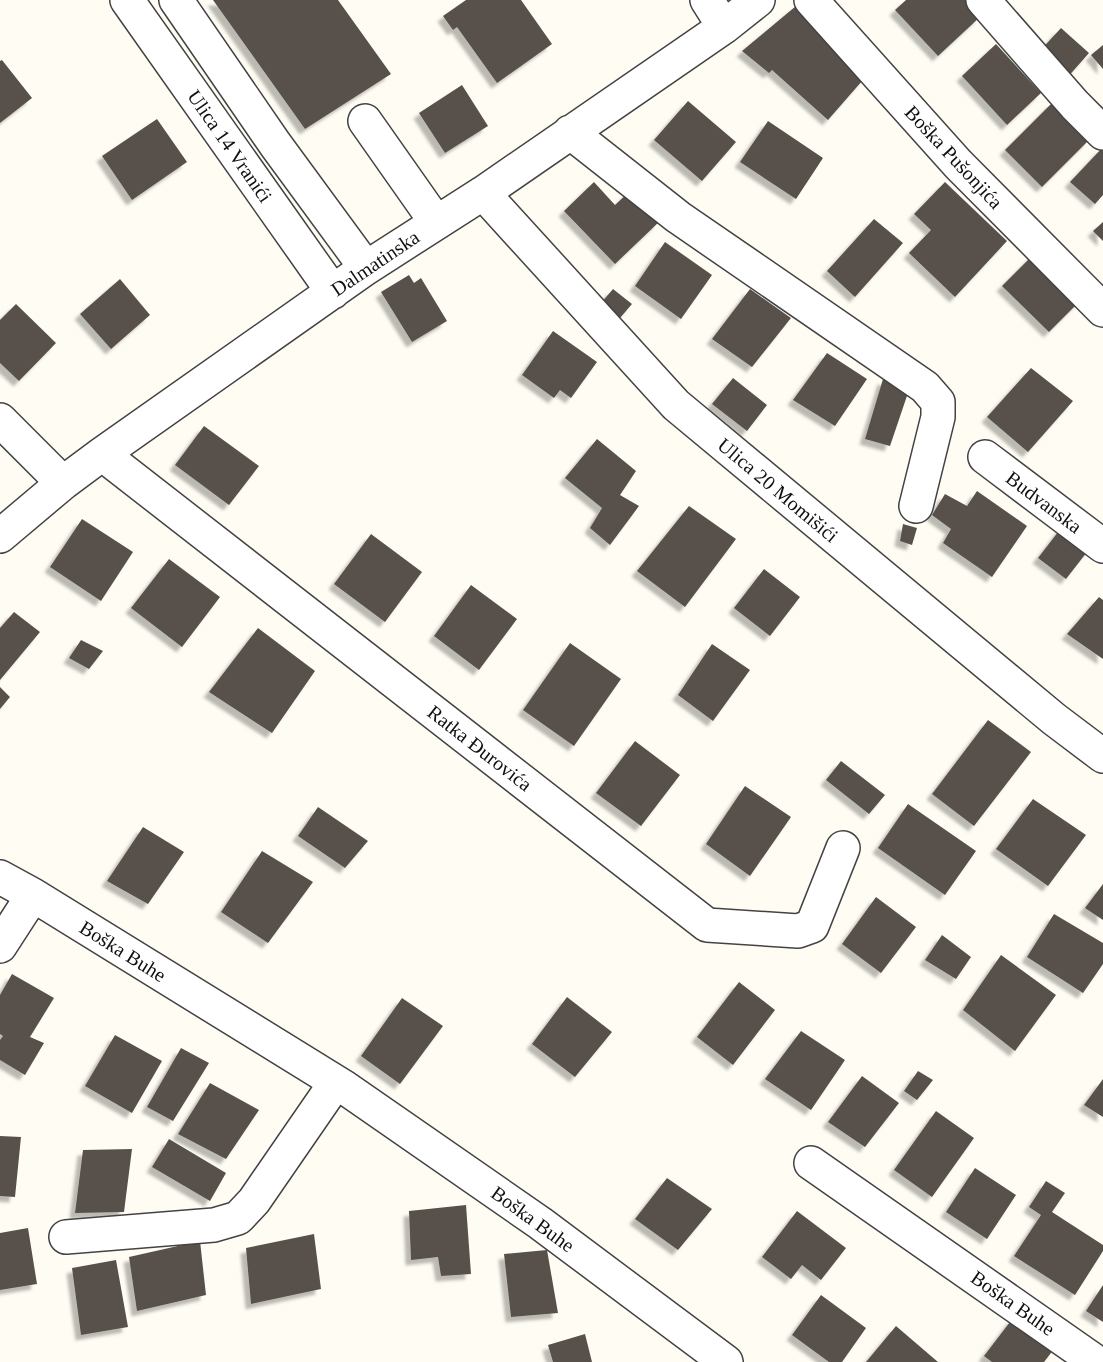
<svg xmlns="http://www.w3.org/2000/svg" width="1103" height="1362" viewBox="0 0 1103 1362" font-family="'Times New Roman',serif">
<defs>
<filter id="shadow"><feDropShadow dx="-5.5" dy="5.5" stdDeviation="1.5" flood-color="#0004"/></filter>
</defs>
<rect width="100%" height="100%" fill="#fffdf3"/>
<path fill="#59514c" filter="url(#shadow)" d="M213 0H338L391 74 305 129Z
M466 0H521L552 44 497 83 457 27 453 30 443 16Z
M906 0H965L980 17 938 56 895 10Z
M796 6 869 73 828 120 772 70 769 73 742 51Z
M1061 28 1089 53 1066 79 1038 53Z
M996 44 1041 93 1007 125 962 76Z
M1103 45V69L1091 55Z
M2 60 32 98 0 123V61Z
M462 85 488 126 445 153 419 113Z
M688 101 736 142 702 181 654 140Z
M1053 102 1090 139 1042 187 1005 150Z
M157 119 187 162 132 200 102 156Z
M768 121 823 158 796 199 740 162Z
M1103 147V195L1095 204 1070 182Z
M594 182 615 205 630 191 659 222 615 264 564 211Z
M945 182 1007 241 955 297 909 253 931 230 914 214Z
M874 219 903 243 855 297 827 271Z
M1103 222V241L1093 231Z
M665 242 712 275 681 319 635 286Z
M1035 253 1082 299 1049 332 1002 286Z
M409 275 414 283 421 278 447 321 412 342 381 292Z
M120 279 150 315 111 349 80 314Z
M613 289 632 304 620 318 601 303Z
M750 289 791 318 752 367 712 339Z
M16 304 56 343 19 381 0 363V320Z
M553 331 597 362 571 398 560 390 554 398 522 375Z
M827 353 867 379 835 426 793 400Z
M1031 368 1073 401 1028 452 987 417Z
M733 378 767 405 747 431 712 404Z
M883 379 910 387 890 446 865 439Z
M204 426 259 466 229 505 175 465Z
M597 439 636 471 620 495 639 506 610 545 590 528 602 508 565 478Z
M977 491 1027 526 992 577 943 543 951 529 932 515 945 494 967 506Z
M689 506 736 539 685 607 637 571Z
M82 519 133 552 101 601 50 567Z
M1065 523 1094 543 1066 579 1038 558Z
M903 524 917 528 912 545 900 541Z
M371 534 422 572 385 622 334 584Z
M169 559 220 597 182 647 131 608Z
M764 569 800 597 770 636 734 608Z
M471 585 517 619 479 670 434 636Z
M1099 597 1103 600V659L1067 634Z
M14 612 40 632 0 680V628Z
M258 628 315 671 272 733 209 692Z
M81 640 103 651 89 669 69 658Z
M570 643 621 679 574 746 523 710Z
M712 644 750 670 713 721 678 695Z
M0 687 10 697 0 709Z
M988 720 1031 752 974 826 932 794Z
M635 741 680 775 641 826 596 793Z
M841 761 885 795 869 814 826 780Z
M745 786 791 817 750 876 706 844Z
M1033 799 1086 835 1048 886 996 849Z
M908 804 976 851 945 895 878 848Z
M318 807 368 841 345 868 298 836Z
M143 827 184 852 148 904 107 881Z
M262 851 313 882 268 943 221 912Z
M1103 884V920L1085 908Z
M876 897 916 927 881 973 842 944Z
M1054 914 1103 943V964L1083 993 1027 957Z
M942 935 971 957 956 979 925 960Z
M1001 955 1056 995 1015 1051 963 1010Z
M12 974 54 998 30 1037 44 1043 25 1075 0 1060V1040L3 1036 0 1034V995Z
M739 982 775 1010 733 1065 697 1037Z
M567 997 612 1032 575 1077 532 1044Z
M402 998 443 1026 400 1084 361 1056Z
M801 1031 845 1060 811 1110 765 1079Z
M115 1035 162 1061 132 1113 85 1086Z
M181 1048 209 1063 173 1121 147 1107Z
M918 1071 933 1080 917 1100 904 1091Z
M862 1076 899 1103 865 1147 828 1122Z
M1103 1079V1117L1084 1105Z
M210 1083 259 1110 226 1159 178 1134Z
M936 1111 974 1138 932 1197 894 1170Z
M0 1136 21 1137 15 1197 0 1196Z
M169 1139 226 1173 210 1201 152 1167Z
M132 1149 124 1212 75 1213 83 1150Z
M975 1168 1016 1195 987 1239 946 1212Z
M667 1178 712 1209 678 1250 635 1219Z
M1046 1181 1065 1193 1052 1212 1103 1245V1251L1075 1295 1014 1256 1041 1215 1029 1207Z
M466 1205 471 1274 441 1276 438 1257 411 1260 409 1211Z
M797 1211 846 1248 821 1280 802 1265 791 1279 762 1257Z
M28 1228 37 1284 0 1290V1233Z
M314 1234 321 1289 251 1304 246 1248Z
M200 1241 206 1295 137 1311 129 1257Z
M547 1250 558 1313 511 1317 504 1254Z
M116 1260 128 1327 81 1335 72 1268Z
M1103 1285V1322L1086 1311Z
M821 1295 866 1328 842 1362H829L792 1335Z
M1013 1318 1054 1349 1044 1362H992L984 1356Z
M896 1326 938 1362H866Z
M585 1334 592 1362H553L548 1345Z"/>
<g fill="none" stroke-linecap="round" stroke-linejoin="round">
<g stroke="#434343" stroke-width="36">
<path id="minor" d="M127 0 333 292
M176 0 275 144 366 268
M707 0 724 27
M811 0 958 164 1103 310
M983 0 1075 105 1103 133
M365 121 436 222
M570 132 678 217 925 387 938 402V417L916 506
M483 193 676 405 1054 719 1103 756
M0 420 63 483
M102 454 707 925 798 931 812 926 843 848
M985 457 1103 546
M0 536 63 483 102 454 366 268 483 193 724 27 758 0
M0 877 33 895 344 1087 540 1223 726 1362
M0 946 33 895
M811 1163 1096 1362
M66 1237 214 1225 238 1218 254 1201 336 1082"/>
</g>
<use href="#minor" stroke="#fff" stroke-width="33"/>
</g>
<g text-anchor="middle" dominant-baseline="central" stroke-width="6" stroke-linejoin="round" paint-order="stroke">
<g font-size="20" fill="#101010" stroke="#fff">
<text transform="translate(230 146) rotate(55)">Ulica 14 Vranići</text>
<text transform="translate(954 157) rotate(47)">Boška Pušonjića</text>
<text transform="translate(375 263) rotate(-34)">Dalmatinska</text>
<text transform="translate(778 490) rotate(40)">Ulica 20 Momišići</text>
<text transform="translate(1044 502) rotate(37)">Budvanska</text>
<text transform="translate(480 748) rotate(38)">Ratka Đurovića</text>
<text transform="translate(123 951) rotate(32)">Boška Buhe</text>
<text transform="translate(533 1219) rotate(36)">Boška Buhe</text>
<text transform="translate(1013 1303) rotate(35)">Boška Buhe</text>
</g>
</g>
</svg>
